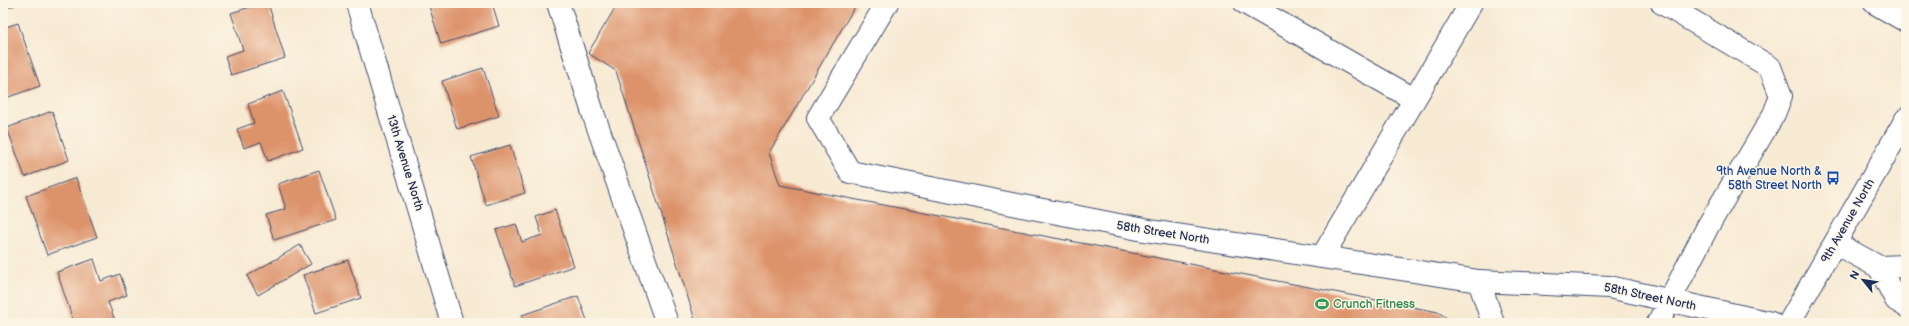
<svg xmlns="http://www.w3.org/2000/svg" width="1909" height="326" viewBox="0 0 1909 326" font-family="'Balsamiq Sans',sans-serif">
<rect width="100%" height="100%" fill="#fcf5e5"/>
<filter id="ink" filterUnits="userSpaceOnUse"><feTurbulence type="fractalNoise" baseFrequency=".025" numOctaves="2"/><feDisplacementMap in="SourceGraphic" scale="8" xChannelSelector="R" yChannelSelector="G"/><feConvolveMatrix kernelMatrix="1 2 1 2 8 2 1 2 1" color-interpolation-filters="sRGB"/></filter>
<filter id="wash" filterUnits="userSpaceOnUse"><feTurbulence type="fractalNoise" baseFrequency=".012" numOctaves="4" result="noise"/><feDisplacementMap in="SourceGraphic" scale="16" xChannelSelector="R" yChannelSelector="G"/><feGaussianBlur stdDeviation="0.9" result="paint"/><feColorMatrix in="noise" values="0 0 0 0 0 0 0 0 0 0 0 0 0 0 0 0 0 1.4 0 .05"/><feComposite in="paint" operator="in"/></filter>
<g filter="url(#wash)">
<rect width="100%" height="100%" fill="#f7ead3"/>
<g id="blocks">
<path fill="#dd936a" d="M3 3H17L18 4 3 9Z
M263 3H268L285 58 231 75 225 56 243 50 231 13Z
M428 3H492L499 26 441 44Z
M618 3H857L769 153 780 185 1438 312 1447 318 1451 323H696L616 71 588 53Z
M18 23 40 86 3 99V28Z
M483 68 499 116 457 129 442 81Z
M283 91 303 148 268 161 261 142 244 148 237 129 254 123 248 104Z
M52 111 69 160 25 177 7 128Z
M510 145 525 193 486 205 471 157Z
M319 170 336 220 274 240 266 215 286 209 278 184Z
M76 178 97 237 47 255 26 196Z
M555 210 574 266 515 286 496 230 516 224 522 242 542 235 536 217Z
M300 245 311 264 258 295 247 276Z
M94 259 101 281 120 274 127 295 108 302 116 323H74L57 272Z
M348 260 361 298 316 313 303 275Z
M578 296 588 323H525L522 315Z"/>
</g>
</g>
<g filter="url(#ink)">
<use href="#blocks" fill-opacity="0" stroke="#3c4b70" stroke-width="1"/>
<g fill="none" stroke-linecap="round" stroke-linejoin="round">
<g stroke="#3c4b70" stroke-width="24">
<path id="minor" d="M357 3 452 323
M558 3 594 116 667 323
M887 3 818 118 850 172 1144 230 1479 281 1609 287 1771 323
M1245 3 1414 99
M1875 3 1906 21
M1835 243 1879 267
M1322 257 1471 3
M1906 266 1879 267 1896 300 1906 306
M1479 281 1493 323
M1658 323 1708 226 1774 114 1781 96 1770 67 1662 3
M1789 323 1906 119"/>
</g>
<use href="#minor" stroke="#fff" stroke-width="22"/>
</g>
</g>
<defs>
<g id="bus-bare" transform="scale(1.08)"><path d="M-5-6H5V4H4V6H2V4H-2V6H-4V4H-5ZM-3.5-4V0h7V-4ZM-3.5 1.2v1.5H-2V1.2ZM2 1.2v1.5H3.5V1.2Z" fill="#1a4fb4" stroke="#fcf5e5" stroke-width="2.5" paint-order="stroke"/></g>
<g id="stadium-bare" transform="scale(1.08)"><path d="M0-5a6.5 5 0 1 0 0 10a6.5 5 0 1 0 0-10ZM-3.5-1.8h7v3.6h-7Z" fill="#2e9e5b" stroke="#fcf5e5" stroke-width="2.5" paint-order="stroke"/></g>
</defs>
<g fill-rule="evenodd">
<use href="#bus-bare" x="1833" y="178"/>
<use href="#stadium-bare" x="1322" y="304"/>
</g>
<g text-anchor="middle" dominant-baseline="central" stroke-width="3" stroke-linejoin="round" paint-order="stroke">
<g font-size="12" fill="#1b2f5e" stroke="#fcf5e5">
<text transform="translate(405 163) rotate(73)">13th Avenue North</text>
<text transform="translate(1848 221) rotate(-60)">9th Avenue North</text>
<text transform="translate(1163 233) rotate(9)">58th Street North</text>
<text transform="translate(1650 297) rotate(12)">58th Street North</text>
</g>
<g font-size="12" fill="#164399" stroke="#fcf5e5" text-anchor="end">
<text x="1822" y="171">9th Avenue North &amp;<tspan x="1822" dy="14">58th Street North</tspan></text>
</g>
<g font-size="12" fill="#27864d" stroke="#fcf5e5" text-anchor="start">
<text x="1333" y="304">Crunch Fitness</text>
</g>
</g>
<rect width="1909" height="326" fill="none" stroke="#fcf5e5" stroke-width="16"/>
<g transform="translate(1863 280) rotate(300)" stroke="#fcf5e5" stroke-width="3" paint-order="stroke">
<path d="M0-3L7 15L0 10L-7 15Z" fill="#1b2f5e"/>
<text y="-6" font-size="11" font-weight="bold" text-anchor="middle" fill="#1b2f5e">N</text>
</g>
</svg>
